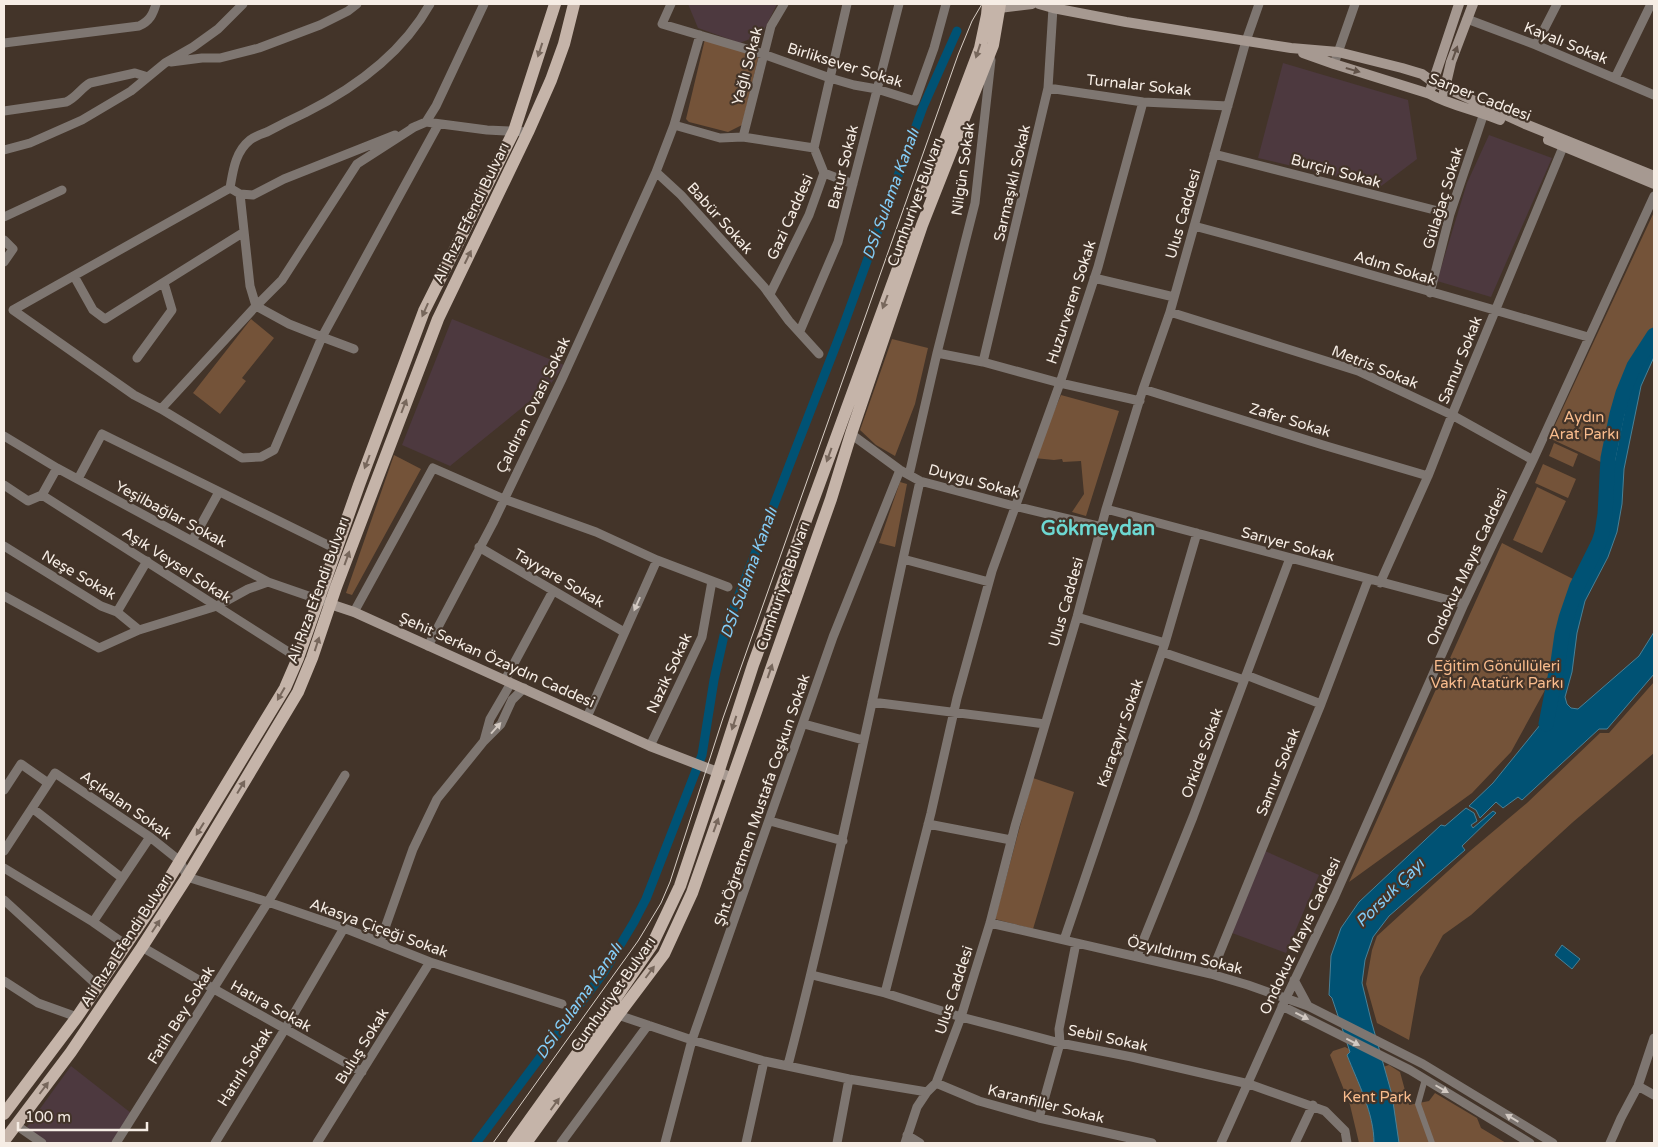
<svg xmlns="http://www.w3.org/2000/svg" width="1658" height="1147" viewBox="0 0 1658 1147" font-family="'Varela Round',sans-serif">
<rect width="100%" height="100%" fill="#433429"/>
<path fill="#4d393f" d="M688 4H777L762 34 740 43 698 28Z
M1283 63 1408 100 1417 159 1380 187 1258 158Z
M1489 135 1552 158 1491 297 1437 281 1467 183Z
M452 319 564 365 550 385 450 466 402 445Z
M1265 851 1319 875 1286 953 1232 933Z
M71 1066 131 1113 111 1143H48L26 1128Z"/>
<path fill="#745339" d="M705 39 759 55 742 125 728 132 689 122 686 119Z
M1654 212V328L1644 338 1618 394 1603 463 1549 438Z
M251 319 274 338 242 378 246 381 220 414 193 393Z
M892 339 928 348 915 404 895 456 876 445 860 430Z
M1061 395 1119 411 1086 516 1072 512 1084 494 1081 461 1063 462 1062 459 1054 460 1034 458Z
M1554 443 1578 454 1573 467 1549 456Z
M394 455 421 469 352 595 346 593Z
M1543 464 1576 479 1568 498 1535 483Z
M900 482 907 484 895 547 879 543Z
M1537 487 1566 501 1542 553 1513 540Z
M1502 543 1573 579 1559 627 1545 690 1511 752 1472 793 1349 882Z
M1654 682V753L1573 822 1471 915 1443 935 1420 977 1409 1040 1377 1023 1366 984 1372 950 1377 936 1470 851 1527 803 1600 733H1609Z
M1033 778 1074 792 1033 929 995 919Z
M1345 1047 1383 1067 1389 1065 1400 1072 1409 1105 1429 1101 1435 1093 1477 1118 1481 1128 1506 1143H1359L1350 1105 1330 1055 1333 1051Z"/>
<path fill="#005274" stroke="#4a8096" d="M1654 339V357L1641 386 1624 469 1622 504 1617 532 1608 557 1585 601 1577 633 1572 672 1565 697 1567 704 1571 708 1578 709 1639 656 1654 632V674L1607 729H1599L1522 800 1518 797 1503 808 1496 802 1480 818 1476 810 1469 806 1493 783 1540 725 1554 691 1562 659 1564 631 1574 600 1604 541 1611 513 1613 469 1629 389 1639 364Z
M1466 808 1474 813 1477 821 1471 825 1473 828 1493 811 1496 813 1462 846 1465 850 1389 916 1373 937 1365 960 1362 983 1371 1020 1392 1095 1399 1143H1374C1374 1113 1358 1083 1347 1055L1350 1052 1332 998 1329 995 1331 956 1341 928 1359 902 1441 825 1445 826Z
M1562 945 1580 959 1572 969 1555 955Z"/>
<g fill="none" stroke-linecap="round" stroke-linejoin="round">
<path stroke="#005274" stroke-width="9" d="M476 1143 604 972 634 922 646 899 702 755 714 680 725 631 843 327 923 107 957 31"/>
<path stroke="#005274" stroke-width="15" d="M1546 724 1558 662 1562 634 1566 618 1577 586 1599 542 1602 533 1605 514 1608 458 1617 414 1623 393 1634 366 1654 335"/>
<path stroke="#7e7671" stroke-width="6" d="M1425 1079 1418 1104 1432 1143"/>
<path stroke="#7e7671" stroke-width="9" d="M484 4 436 106 426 122 487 130 528 132
M671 4 662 24 763 54 830 78 854 85 877 89 915 101 934 48 946 4
M1467 19 1536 45 1654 95
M4 43 139 26C150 21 153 14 156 4
M1536 45 1557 4
M171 62 202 58H220L259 48 320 25 348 11 357 4
M1334 64 1355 4
M1615 78 1651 4
M1048 88 1143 102 1228 106
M4 111 66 102C76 98 81 88 90 83L135 73 148 77
M674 125 700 35
M416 126 357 164 282 280 256 306 289 324 322 337 438 125
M412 128 426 122
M395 135 284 179 253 195 240 194 230 188C233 171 235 152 250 140 255 136 262 134 267 132 280 125 292 119 305 113 355 88 402 54 430 4
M743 137 771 26 784 4
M4 150 30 143 82 120 131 91 165 63 193 47 218 29 243 4
M1214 154 1450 214
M656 172 681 195 764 287 789 321 819 354
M824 173 853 184
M240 194 250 286 256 306 161 409 242 458 261 457 274 450 322 337 354 349
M4 217 62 190
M1194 226C1326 261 1457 299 1588 337
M4 240 13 249 4 262
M74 276 93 310 105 319 244 232
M1094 278 1174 297
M1430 293 1450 214 1484 113
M770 294 809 215 824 173 814 148 847 4
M1170 312 1358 371 1452 415 1533 460
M800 331 838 242 899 4
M937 353 983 362 1060 383 1140 401
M137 358 172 310 164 283
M983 362 1048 88 1053 8
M1143 389 1323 445 1428 476
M161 409 134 395 13 310 230 188
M851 434 900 470 920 481 1014 506 1102 527
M4 436 57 468 268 582 323 601
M909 475 937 353 975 203 991 60
M78 479 102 434 336 549
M4 485 28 501 42 495
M42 495 298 658
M42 495 57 468
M1106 509 1464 604
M192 541 219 492
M4 546 101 606 117 612 139 630
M479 547 624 632
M903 559 989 582
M1380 583 1428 476 1452 415 1563 147
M4 596 99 648 139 630 217 606 248 589 268 582
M117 612 147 561
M354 612 433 468 504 499 596 532 657 560 728 587
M1077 617 1165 643
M428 646 493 523 562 379 656 172 674 125 720 138 743 137 814 148
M1162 652 1244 680
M1246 675 1321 704
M505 680 553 591
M511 683 490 719 484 741 501 724 512 700 524 688
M872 702 1045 724
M587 717 657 560
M804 724 863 740
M650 746 702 637 712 581
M4 790 21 764 48 783
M32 808 122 878
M770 821 843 841
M928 824 1011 840
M4 851 55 773 150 837 180 861 187 877 268 902 344 928 430 962 562 1004
M4 868 93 922 126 945
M4 900 98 986
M93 922 150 837
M990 923 1211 974 1248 985 1308 1006
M1064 940 1165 643 1197 533
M380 942 413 849 437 799 484 741
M142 947 214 989 362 1072
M1137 956 1193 817 1290 558
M1211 974 1321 704 1368 580
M812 975 885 993 961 1017 1060 1043 1132 1057 1249 1084 1325 1111 1345 1131 1347 1143
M1294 980 1308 1006 1423 1064 1553 1143
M4 981 38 1003 77 1017
M885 993 931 813 957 698 992 571 1060 383 1098 267 1143 102
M1282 1006 1410 1070 1530 1143
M618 1015 692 1040 764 1061 849 1079 927 1092
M788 1065C838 872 877 676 920 481
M936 1083 979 1101 1039 1118 1152 1143
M1638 1086 1654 1095
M1039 1118 1060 1043 1059 1029 1076 943
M16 1125 42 1143
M907 1135 920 1143
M116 1143 268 902 345 775
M215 1143 285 1029 344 928
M317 1143 430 962
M561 1143 648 1025
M665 1143 692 1040 833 637 900 470
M746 1143 764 1061
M837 1143 849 1079
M905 1143 917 1107 927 1092 936 1083 961 1017 990 923 1015 826 1077 617 1106 509 1143 389 1170 312 1246 41 1259 4
M1221 1143 1286 998 1335 896 1464 604 1533 460 1654 196
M1295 1143 1313 1105
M1610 1143 1621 1118 1638 1086 1654 1038"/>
<path stroke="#a69991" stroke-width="10" d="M1039 4 1053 8 1126 22 1291 48 1338 52 1402 68 1422 74 1433 82 1525 124 1654 176
M994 6 999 8 1032 4
M1303 53 1334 64 1430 94C1452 106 1477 110 1500 120
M1431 88 1459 4
M1444 92 1451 62 1473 4
M1548 140 1654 184
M330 604 354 612 650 746 733 778"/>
<path stroke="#c5b4a9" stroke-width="12" d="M926 191 980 48 987 15 988 4
M4 1114 77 1017 155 902 285 688 298 658 359 485 424 311 514 131 555 4
M4 1141 71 1052 142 947 187 877 298 692 312 658 336 587 438 319 528 132 551 80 564 44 574 4
M513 1143 594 1030 652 945 680 886 718 773 753 665 911 233
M526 1143 618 1015 664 954 692 893 831 499 851 434 922 225 993 45 1000 4"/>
<path stroke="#d8cec5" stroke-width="1" d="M493 1143 638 941 661 903 670 882 723 718 958 55 972 21 982 4"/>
</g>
<defs><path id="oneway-solid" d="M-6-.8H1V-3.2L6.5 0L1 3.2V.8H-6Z" transform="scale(1.25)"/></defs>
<g fill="#77675c">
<use href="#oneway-solid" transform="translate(540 50) rotate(108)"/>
<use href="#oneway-solid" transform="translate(978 51) rotate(108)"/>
<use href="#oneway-solid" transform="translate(468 257) rotate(-64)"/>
<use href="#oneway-solid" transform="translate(885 302) rotate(111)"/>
<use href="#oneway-solid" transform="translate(425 310) rotate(114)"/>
<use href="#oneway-solid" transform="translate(404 406) rotate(-69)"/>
<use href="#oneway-solid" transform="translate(829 455) rotate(110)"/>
<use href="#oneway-solid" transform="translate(367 462) rotate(111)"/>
<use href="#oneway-solid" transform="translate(347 558) rotate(-70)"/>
<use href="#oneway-solid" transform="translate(317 644) rotate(-72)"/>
<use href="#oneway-solid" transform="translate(770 671) rotate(-71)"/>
<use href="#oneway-solid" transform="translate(281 694) rotate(120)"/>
<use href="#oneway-solid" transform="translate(734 723) rotate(108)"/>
<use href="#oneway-solid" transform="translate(241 787) rotate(-59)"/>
<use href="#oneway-solid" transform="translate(716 825) rotate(-70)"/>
<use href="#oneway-solid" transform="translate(200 829) rotate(122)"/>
<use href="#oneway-solid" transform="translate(156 926) rotate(-57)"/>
<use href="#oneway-solid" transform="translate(650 972) rotate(-53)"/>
<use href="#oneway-solid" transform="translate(44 1088) rotate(-53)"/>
<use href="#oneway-solid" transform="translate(555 1104) rotate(-54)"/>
</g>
<g fill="#615248">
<use href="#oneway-solid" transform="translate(1455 53) rotate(-70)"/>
<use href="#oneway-solid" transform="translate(1353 70) rotate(16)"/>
</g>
<g fill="#d2c9c2">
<use href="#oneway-solid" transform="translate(637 604) rotate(114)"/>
<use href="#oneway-solid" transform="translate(496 728) rotate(-48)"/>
<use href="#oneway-solid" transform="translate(1302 1016) rotate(27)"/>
<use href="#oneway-solid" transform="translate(1353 1042) rotate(27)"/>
<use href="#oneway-solid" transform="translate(1442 1089) rotate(30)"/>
<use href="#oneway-solid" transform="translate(1512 1118) rotate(-149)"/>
</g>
<g text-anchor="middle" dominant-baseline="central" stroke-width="4.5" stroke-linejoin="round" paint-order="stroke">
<g font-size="15" fill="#f6ede5" stroke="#433429">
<text transform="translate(1566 43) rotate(22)">Kayalı Sokak</text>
<text transform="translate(845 65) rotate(17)">Birliksever Sokak</text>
<text transform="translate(747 66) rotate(-75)">Yağlı Sokak</text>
<text transform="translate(1139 85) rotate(6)">Turnalar Sokak</text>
<text transform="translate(1480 97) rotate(21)">Sarper Caddesi</text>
<text transform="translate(843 167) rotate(-76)">Batur Sokak</text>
<text transform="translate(963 169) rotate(-82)">Nilgün Sokak</text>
<text transform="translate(1336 171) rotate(15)">Burçin Sokak</text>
<text transform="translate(1012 183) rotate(-77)">Sarmaşıklı Sokak</text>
<text transform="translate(1443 198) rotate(-73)">Gülağaç Sokak</text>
<text transform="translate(915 202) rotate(-70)">Cumhuriyet Bulvarı</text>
<text transform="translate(471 213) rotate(-64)">Ali Rıza Efendi Bulvarı</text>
<text transform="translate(1183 214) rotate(-74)">Ulus Caddesi</text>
<text transform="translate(790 217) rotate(-66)">Gazi Caddesi</text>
<text transform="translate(720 218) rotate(48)">Babür Sokak</text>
<text transform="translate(1395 268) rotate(17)">Adım Sokak</text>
<text transform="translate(1071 302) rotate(-72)">Huzurveren Sokak</text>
<text transform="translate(1460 360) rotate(-68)">Samur Sokak</text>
<text transform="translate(1375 367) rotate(22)">Metris Sokak</text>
<text transform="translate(533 405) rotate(-64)">Çaldıran Ovası Sokak</text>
<text transform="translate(1290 420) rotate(17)">Zafer Sokak</text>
<text transform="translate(974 481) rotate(15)">Duygu Sokak</text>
<text transform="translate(171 514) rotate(28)">Yeşilbağlar Sokak</text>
<text transform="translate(1288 544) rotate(15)">Sarıyer Sokak</text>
<text transform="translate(177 565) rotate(33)">Aşık Veysel Sokak</text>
<text transform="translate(1467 567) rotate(-65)">Ondokuz Mayıs Caddesi</text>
<text transform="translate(79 575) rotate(30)">Neşe Sokak</text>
<text transform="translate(559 578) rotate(30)">Tayyare Sokak</text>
<text transform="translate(783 586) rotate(-71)">Cumhuriyet Bulvarı</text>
<text transform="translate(318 590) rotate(-70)">Ali Rıza Efendi Bulvarı</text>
<text transform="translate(1066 602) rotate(-74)">Ulus Caddesi</text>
<text transform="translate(497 660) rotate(24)">Şehit Serkan Özaydın Caddesi</text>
<text transform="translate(669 673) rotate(-65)">Nazik Sokak</text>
<text transform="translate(1120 733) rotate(-71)">Karaçayır Sokak</text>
<text transform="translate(1202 753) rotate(-70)">Orkide Sokak</text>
<text transform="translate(1278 772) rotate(-68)">Samur Sokak</text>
<text transform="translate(762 800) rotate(-71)">Şht.Öğretmen Mustafa Coşkun Sokak</text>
<text transform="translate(126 805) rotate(35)">Açıkalan Sokak</text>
<text transform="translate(379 928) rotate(20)">Akasya Çiçeği Sokak</text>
<text transform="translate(1300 936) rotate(-65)">Ondokuz Mayıs Caddesi</text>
<text transform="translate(126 940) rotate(-57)">Ali Rıza Efendi Bulvarı</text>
<text transform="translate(1185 955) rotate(14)">Özyıldırım Sokak</text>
<text transform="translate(954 990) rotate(-72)">Ulus Caddesi</text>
<text transform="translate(613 994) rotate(-55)">Cumhuriyet Bulvarı</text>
<text transform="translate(271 1006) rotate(29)">Hatıra Sokak</text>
<text transform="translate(181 1015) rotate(-58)">Fatih Bey Sokak</text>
<text transform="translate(1108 1038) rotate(12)">Sebil Sokak</text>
<text transform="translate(362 1046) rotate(-58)">Buluş Sokak</text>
<text transform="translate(245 1067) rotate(-58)">Hatırlı Sokak</text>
<text transform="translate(1046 1104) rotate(14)">Karanfiller Sokak</text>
</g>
<g font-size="15" fill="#f9bc8d" stroke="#433429">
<text x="1584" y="417">Aydın<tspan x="1584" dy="17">Arat Parkı</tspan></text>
<text x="1497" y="666">Eğitim Gönüllüleri<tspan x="1497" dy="17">Vakfı Atatürk Parkı</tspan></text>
<text x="1377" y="1097">Kent Park</text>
</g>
<g font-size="16" font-style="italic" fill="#84cdf7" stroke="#433429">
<text transform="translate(891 194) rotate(-70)">DSİ Sulama Kanalı</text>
<text transform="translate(749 573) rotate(-70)">DSİ Sulama Kanalı</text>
<text transform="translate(1390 893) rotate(-45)">Porsuk Çayı</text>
<text transform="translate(579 1001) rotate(-55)">DSİ Sulama Kanalı</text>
</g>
<g font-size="20" font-weight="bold" fill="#6dd8d2" stroke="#433429">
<text x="1098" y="529">Gökmeydan</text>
</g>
</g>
<rect width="1658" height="1147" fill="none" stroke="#f6ede5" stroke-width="10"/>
<path d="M18 1122v8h129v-8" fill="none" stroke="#f6ede5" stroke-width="2.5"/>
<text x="25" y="1122" font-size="15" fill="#f6ede5" stroke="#433429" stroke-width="4" paint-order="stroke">100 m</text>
</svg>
